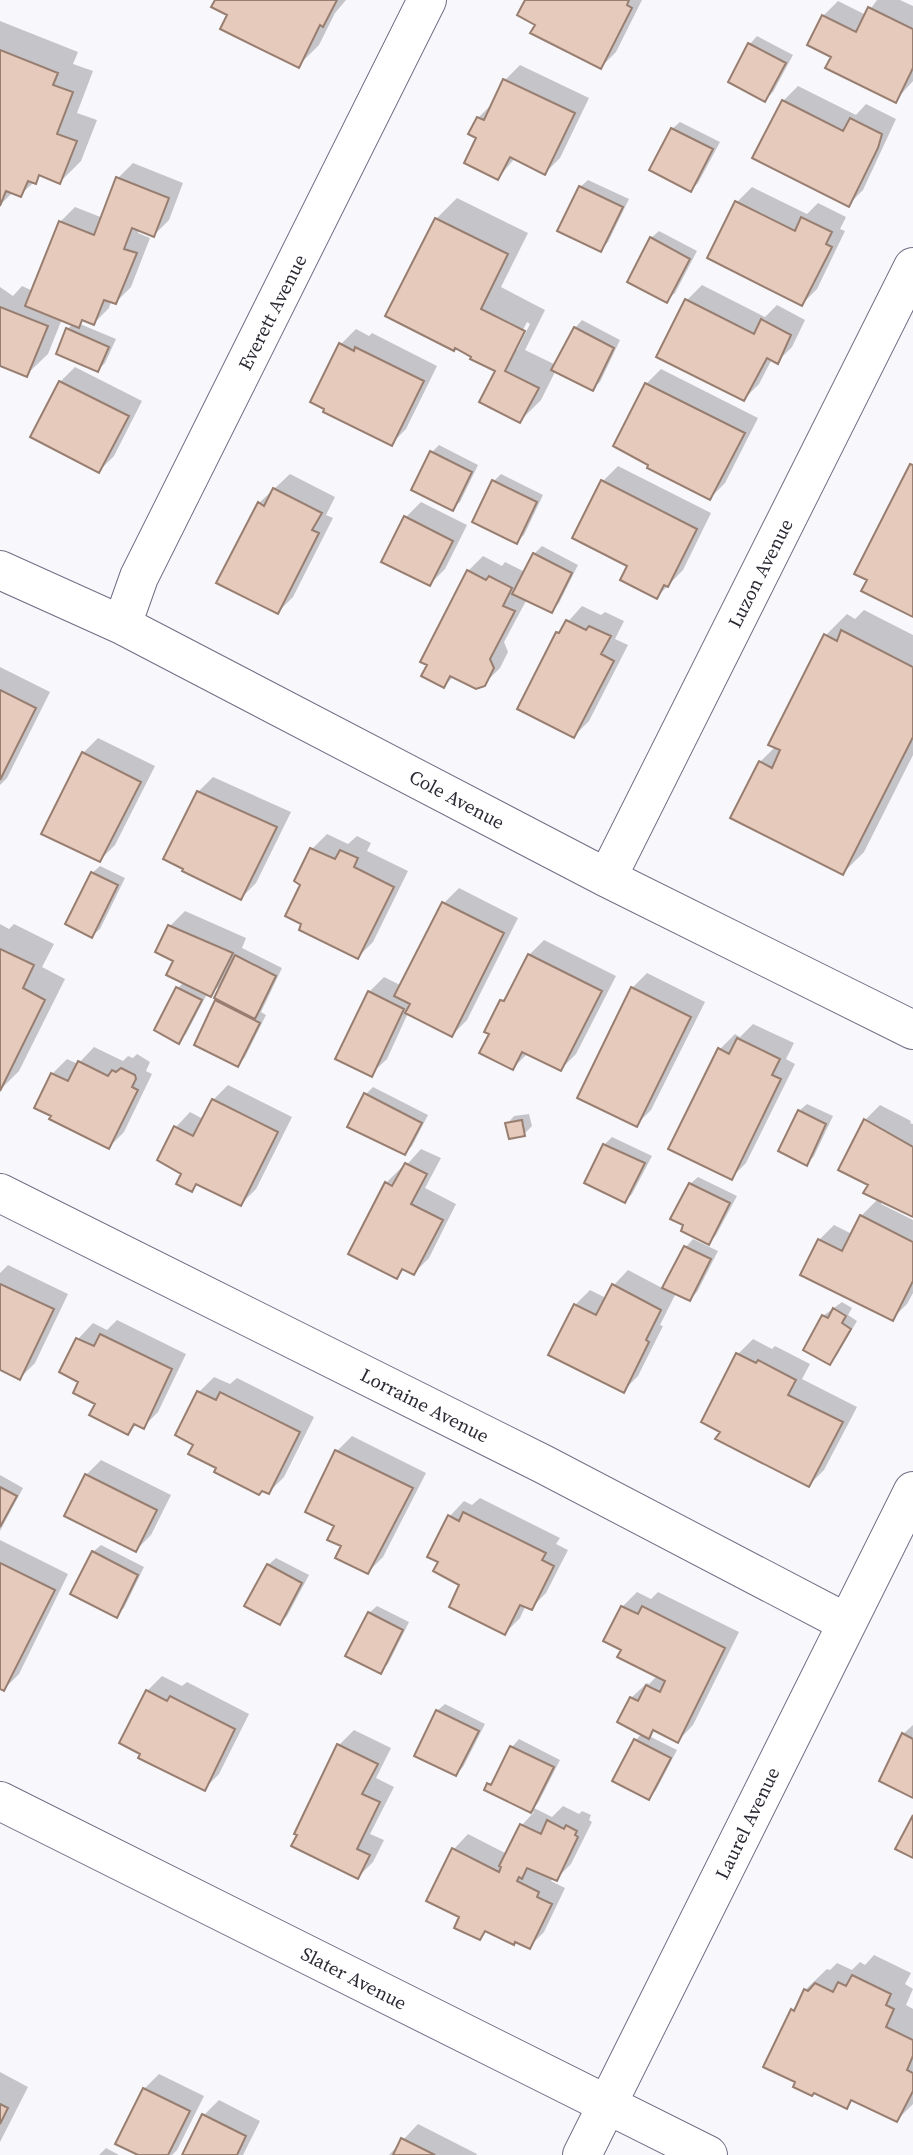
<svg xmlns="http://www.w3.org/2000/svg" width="913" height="2155" viewBox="0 0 913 2155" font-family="'Source Serif 4',serif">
<rect width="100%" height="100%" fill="#f7f7fc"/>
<path fill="#0003" fill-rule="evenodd" d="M217 0H346L335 13 319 45 298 66 229 14Z
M527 0H642L616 52 601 67 537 24Z
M877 0H900L913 6V81L895 101 834 56 809 45 823 16 838 1 866 15Z
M0 21 78 52 73 64 93 71 77 113 97 120 81 161 60 182 42 175 21 194 13 192 0 205Z
M757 36 793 55 773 92 765 100 730 81 750 44Z
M520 65 589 98 560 158 545 173 515 158 498 178 478 137V118L494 102 505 80Z
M798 86 856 115 866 104 896 119 863 190 848 205 783 101Z
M680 122 720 142 698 183 691 190 672 129Z
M133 163 183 183 169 220 154 235 140 229 138 233 150 238 131 287 116 302 111 301 109 308 94 323 84 319 80 324 116 339 105 363 98 370 68 329 73 323 62 319 48 354 26 375 0 365V287L13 296 22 286 33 291 60 222 75 207 103 218 118 178Z
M588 180 629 199 608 242 601 250 580 187Z
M752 187 807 214 818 203 846 217 840 229 845 231 817 289 802 304 709 258 737 202Z
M457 198 528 233 501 287 545 310 525 350 556 365 575 328 582 320 620 340 600 382 592 389 556 370 541 400 520 421 497 370 436 219ZM527 322 530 324 517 350H513Z
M659 231 697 251 675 293 667 300 651 238Z
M702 285 765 317 777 305 805 320 792 347 777 362 772 359 759 384 744 399 658 356 687 300Z
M356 329 369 336 372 333 437 366 406 429 391 444 312 401 341 344Z
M75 367 142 401 114 456 99 471 32 436 60 382Z
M661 369 758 418 725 483 710 498 646 384Z
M439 445 478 465 460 502 452 509 432 452Z
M618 466 711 513 683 570 657 597 630 565 603 481Z
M290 474 335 497 326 515 333 518 293 597 278 612 259 503Z
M501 474 543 495 524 535 516 542 494 481Z
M421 502 467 525 445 569 430 584 406 517Z
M542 546 578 565 559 603 551 611 527 599 504 642 508 652 500 668 484 684 454 676 444 686 468 571 483 556 502 566 505 562 525 572 534 554Z
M582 606 601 615 605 612 624 621 615 639 628 645 589 721 574 736 558 633Z
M864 610 913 635V755L864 852 843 873 760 762 776 746 826 635 847 614 855 619Z
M0 667 50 692 7 778 0 785Z
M98 738 155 766 115 845 100 860 83 753Z
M213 777 291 812 256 883 241 898 198 792Z
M327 834 348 844 357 836 371 843 367 851 408 871 373 942 358 957 304 923 303 884 296 881 312 849Z
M100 866 125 878 100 929 92 936V873Z
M459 888 518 918 467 1020 452 1035 408 1013 387 1059 371 1074 369 992 384 977 402 986 444 903Z
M185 911 246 938 242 948 282 968 261 1012 266 1015 245 1057 238 1065 196 1044 225 980 210 995 207 994 186 1034 178 1041 156 1029 178 988 184 982 175 961 157 951 170 926Z
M0 924 9 929 14 924 54 944 42 967 65 979 19 1071 0 1090Z
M544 940 616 976 576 1054 561 1069 528 1053 513 1068 502 1001 511 992 529 955Z
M647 973 705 1002 651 1110 636 1125 632 988Z
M753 1024 794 1043 786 1059 795 1064 746 1163 731 1178 671 1148 720 1049 735 1034 740 1037Z
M94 1047 123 1061 128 1056 133 1058 137 1054 150 1062 146 1071 152 1074 124 1132 109 1147 52 1074 67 1059 78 1064Z
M228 1085 292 1117 256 1189 241 1204 199 1183 192 1190 183 1174 175 1128 190 1112 203 1119 213 1100Z
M373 1087 428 1115 412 1146 405 1153 366 1094Z
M807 1104 833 1116 814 1156 807 1164 799 1111Z
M880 1105 911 1121 910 1123 913 1124V1215L883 1200 881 1204 913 1220V1293L907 1304 892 1319 819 1240 834 1225 852 1234 861 1216 879 1198 870 1184 865 1120Z
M529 1114 532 1126 524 1134 507 1124 514 1116Z
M612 1137 652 1156 632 1194 625 1201 586 1182 604 1145Z
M421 1149 441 1158 425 1188 456 1204 429 1258 414 1273 405 1268 397 1277 386 1183 401 1168 403 1169Z
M698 1177 737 1196 716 1235 709 1243 690 1184Z
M693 1239 718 1251 697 1292 690 1299 676 1293 660 1325 663 1326 638 1376 623 1391 575 1305 590 1290 606 1298 613 1286 628 1270 664 1289 686 1247Z
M8 1265 68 1294 35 1363 20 1378 0 1368V1273Z
M842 1302 852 1308 848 1315 857 1321 837 1355 829 1363 823 1316Z
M117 1320 186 1354 158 1412 143 1427 137 1424 128 1433 97 1403 80 1381 62 1371 78 1339 93 1323 107 1330Z
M753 1339 772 1349 775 1346 810 1364 802 1379 857 1407 824 1470 809 1485 722 1431 738 1354Z
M214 1377 230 1384 237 1378 314 1417 284 1477 269 1492 219 1467 196 1444 199 1392Z
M352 1436 426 1473 383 1557 368 1572 343 1546 336 1525 337 1451Z
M101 1460 171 1495 151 1535 136 1550 86 1475Z
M0 1475 23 1488 0 1531Z
M480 1498 560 1538 556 1544 568 1550 546 1593 531 1608 526 1605 520 1618 505 1633 462 1584 449 1517 464 1501 472 1505Z
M0 1540 68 1574 19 1674 4 1689 0 1687Z
M101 1545 144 1567 124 1608 116 1615 93 1552Z
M276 1558 309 1575 287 1616 280 1623 268 1565Z
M637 1592 651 1599 658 1592 739 1632 693 1725 678 1741 655 1730 649 1736 677 1750 656 1790 649 1798 636 1740 642 1733 619 1721 631 1698 647 1683 649 1684 658 1675 623 1649 622 1607Z
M377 1606 409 1622 388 1664 380 1672 369 1613Z
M162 1676 182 1686 187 1682 249 1714 219 1774 204 1789 147 1691Z
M445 1704 485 1724 463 1767 456 1774 437 1711Z
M913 1725V1796L903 1734Z
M354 1730 391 1748 376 1778 394 1787 370 1834 384 1840 373 1862 358 1877 339 1745Z
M519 1739 560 1760 538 1803 534 1808 552 1817 563 1806 579 1814 582 1811 591 1815 589 1820 592 1822 571 1864 556 1879 553 1877 551 1881 565 1888 544 1932 529 1947 488 1930 479 1938 461 1917 453 1850 468 1834 507 1854 522 1825 534 1812 486 1789 496 1777 512 1747Z
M874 1955 911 1973 905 1984 913 1989 906 2005 913 2009V2104L897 2120 854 2099 847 2107 797 2081 792 2010 799 2004 805 1990 827 1969 830 1970 837 1963 852 1970 860 1962 865 1965Z
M0 2072 28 2087 0 2142Z
M159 2074 204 2096 177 2150 172 2155H142L144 2089Z
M219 2100 260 2121 243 2155H184L204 2115Z
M418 2124 477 2154 476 2155H389Z
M106 2148 119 2155H99Z"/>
<path fill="#e6cabb" stroke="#987e70" stroke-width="2" d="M215 0H337L323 27 320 25 299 68 220 29 227 15 211 7Z
M525 0H629L627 5 632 8 601 69 530 33 535 25 517 15Z
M868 7 913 29V68L896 103 825 68 831 57 807 45 822 15 856 32Z
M748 43 786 63 765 102 728 82Z
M0 50 58 73 53 85 73 92 57 134 77 141 60 184 39 175 36 184 28 181 21 197 6 191 0 206Z
M503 79 575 113 545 175 510 157 498 180 464 163 476 138 468 134 477 117 484 120Z
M782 100 843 131 850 118 882 134 878 148 849 207 752 158Z
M671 128 713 149 691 192 649 170Z
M116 177 169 198 154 237 132 228 124 249 137 253 116 304 104 300 94 325 82 320 79 328 25 306 59 221 94 235Z
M579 186 623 207 601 252 557 231Z
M735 201 795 231 801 217 832 232 826 244 832 247 802 306 707 258Z
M435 218 508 254 481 309 525 331 505 371 539 388 520 423 479 402 495 371 470 359 471 357 455 348 454 351 385 316Z
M650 237 690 259 667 303 627 282Z
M685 299 754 334 761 319 791 335 778 364 767 358 744 401 656 357Z
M0 307 48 326 27 377 0 366Z
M574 327 614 348 593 391 551 370Z
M66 328 109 347 98 372 56 354Z
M339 343 354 351 355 347 424 381 392 446 323 412 324 409 310 402Z
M59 381 129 416 99 473 30 437Z
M645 383 745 433 710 500 647 468 648 465 613 446Z
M430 451 472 472 453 511 411 490Z
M910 464 913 465V617L861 591 867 580 854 574Z
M492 480 537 502 517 544 472 522Z
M601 480 697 529 668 587 664 585 657 599 620 580 627 566 572 538Z
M273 488 322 513 312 530 319 533 278 614 216 583 258 502 264 506Z
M404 516 453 541 430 586 381 562Z
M533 553 572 573 552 613 512 594Z
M467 570 486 580 489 576 512 588 503 606 515 611 490 659 494 668 485 686 476 689 450 676 444 688 421 676 427 665 420 662Z
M566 620 586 630 589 626 611 636 601 654 614 661 574 738 517 709 556 632 559 633Z
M841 630 913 667V737L843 875 730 818 759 761 772 768 780 750 768 745 824 634 837 641Z
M0 690 36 708 0 780Z
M82 752 141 782 100 862 41 834Z
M197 791 277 827 241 900 182 871 183 869 163 859Z
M310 848 335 859 340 850 358 858 354 867 394 887 358 959 299 930 301 924 285 916 300 885 294 881Z
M91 872 118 885 92 938 65 924Z
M442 902 504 933 452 1037 405 1013 410 1004 394 996Z
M168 925 233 953 211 997 166 975 173 961 155 952Z
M0 949 34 965 23 988 45 1000 0 1091Z
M528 954 602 991 561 1071 522 1052 513 1070 479 1053 489 1034 484 1032 500 1000 504 1001Z
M235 955 276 976 255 1019 214 998Z
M176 987 202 1000 179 1044 154 1030Z
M631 987 691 1017 637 1127 577 1098Z
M368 991 404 1009 372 1077 335 1059Z
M215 1000 260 1023 238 1067 194 1045Z
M737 1038 780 1059 772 1075 781 1079 732 1180 668 1149 718 1048 729 1054Z
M78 1061 108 1076 112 1070 116 1072 121 1068 135 1075 136 1079 132 1087 138 1090 109 1149 49 1119 51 1116 34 1108 51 1073 68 1081Z
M364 1093 422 1123 405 1155 347 1127Z
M212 1099 278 1132 241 1206 196 1184 192 1192 176 1184 181 1174 157 1160 174 1126 193 1136Z
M798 1110 826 1124 807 1166 778 1151Z
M864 1119 913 1147V1217L863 1193 868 1185 838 1170Z
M522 1120 525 1136 509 1139 505 1123Z
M603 1144 645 1163 625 1203 584 1183Z
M405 1163 427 1174 411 1204 443 1220 414 1275 402 1269 397 1279 348 1254 385 1182 392 1186Z
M689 1183 730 1203 709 1245 681 1231 683 1225 670 1219Z
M860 1215 913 1242V1281L893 1321 800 1275 818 1239 842 1251Z
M684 1246 711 1259 690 1301 662 1288Z
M0 1284 54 1309 20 1380 0 1370Z
M612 1284 661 1310 646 1340 649 1342 624 1393 548 1355 574 1304 596 1315Z
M833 1308 846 1316 842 1323 851 1329 830 1365 803 1350 822 1315 828 1318Z
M100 1334 172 1369 144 1429 134 1424 128 1435 89 1415 95 1404 73 1393 78 1382 59 1372 76 1338 94 1346Z
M736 1353 756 1363 758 1360 796 1380 788 1395 843 1422 809 1487 715 1439 720 1432 701 1422Z
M197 1391 216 1400 220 1392 300 1432 269 1494 262 1491 259 1495 214 1472 216 1468 188 1454 193 1445 175 1435Z
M335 1450 413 1488 368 1574 335 1558 341 1546 327 1540 334 1526 305 1512Z
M85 1474 157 1510 136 1552 64 1516Z
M0 1487 17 1496 0 1527Z
M463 1512 546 1553 542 1560 554 1566 532 1610 520 1605 505 1635 449 1607 459 1585 433 1571 438 1562 427 1557 448 1515 459 1521Z
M92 1551 138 1575 117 1618 70 1594Z
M0 1563 55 1590 4 1691 0 1689Z
M267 1564 302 1583 280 1625 244 1606Z
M621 1606 638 1614 642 1606 725 1648 678 1743 653 1730 649 1739 617 1722 630 1697 638 1701 646 1685 660 1692 665 1681 617 1657 621 1650 603 1641Z
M368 1612 403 1630 381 1674 345 1656Z
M146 1690 167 1701 170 1696 235 1729 205 1791 138 1758 140 1754 119 1743Z
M436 1710 479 1731 456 1776 414 1756Z
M902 1733 913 1739V1798L879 1781Z
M634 1739 671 1758 649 1800 612 1781Z
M337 1744 378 1764 362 1794 380 1802 357 1849 370 1855 358 1879 291 1846 297 1835 294 1834Z
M510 1746 554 1767 531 1813 484 1790 487 1783 491 1785Z
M913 1815V1858L895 1849Z
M547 1820 564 1829 566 1825 577 1831 575 1835 578 1837 557 1881 527 1868 522 1879 519 1877 517 1881 539 1892 537 1897 552 1904 530 1949 515 1942 514 1945 485 1931 480 1940 454 1928 459 1917 426 1901 452 1848 499 1872 501 1867 499 1866 520 1824 541 1834Z
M852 1975 891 1994 886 2005 894 2009 886 2027 913 2040V2056L907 2070 913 2073V2091L897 2122 851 2100 847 2109 814 2093 812 2096 793 2087 795 2082 763 2067 791 2009 794 2011 804 1989 808 1991 815 1983 833 1992 838 1982 846 1986Z
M143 2088 190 2111 168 2155H138L115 2144Z
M0 2104 8 2108 0 2124Z
M202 2114 246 2136 237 2155H182Z
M401 2138 435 2155H393Z"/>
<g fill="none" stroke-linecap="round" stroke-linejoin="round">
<g stroke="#726e86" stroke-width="40">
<path id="street" d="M0 570 122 625 607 878 913 1030
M122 625 139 577 427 0
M607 878 913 267
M0 1193 543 1464 847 1623
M0 1801 708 2155
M582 2155 913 1491"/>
</g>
<use href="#street" stroke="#fff" stroke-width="38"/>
</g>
<g text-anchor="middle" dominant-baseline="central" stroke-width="5" stroke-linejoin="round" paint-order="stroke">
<g font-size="19" fill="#2b2933" stroke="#fff">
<text transform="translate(272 312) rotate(-63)">Everett Avenue</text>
<text transform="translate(760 573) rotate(-63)">Luzon Avenue</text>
<text transform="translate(457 799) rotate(28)">Cole Avenue</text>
<text transform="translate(425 1405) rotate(27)">Lorraine Avenue</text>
<text transform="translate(747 1823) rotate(-64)">Laurel Avenue</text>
<text transform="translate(354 1978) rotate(27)">Slater Avenue</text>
</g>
</g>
</svg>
